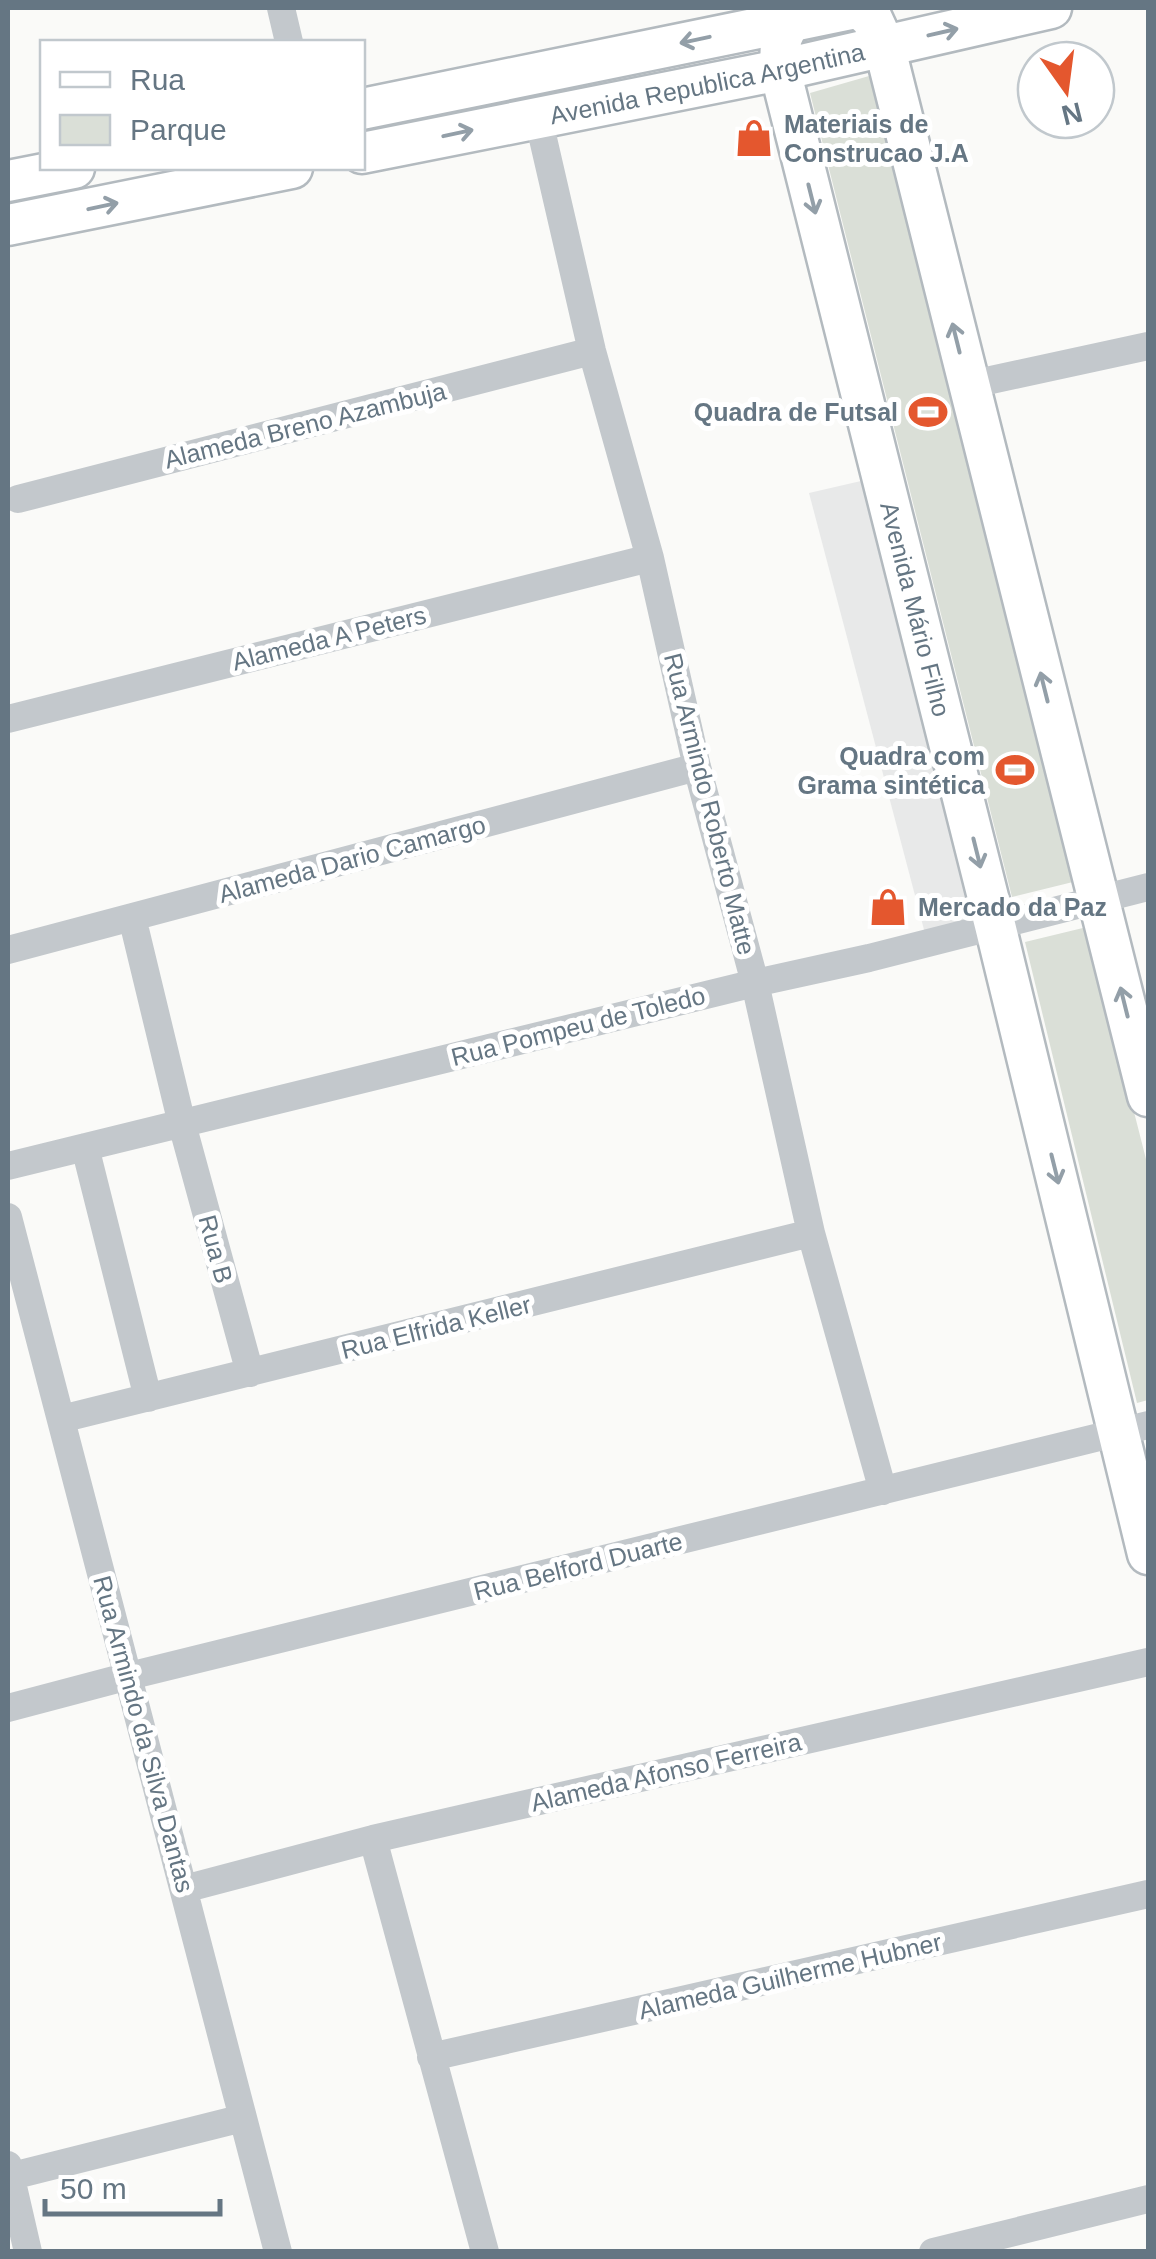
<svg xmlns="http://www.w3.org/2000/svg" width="1156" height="2259" viewBox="0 0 1156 2259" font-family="Helvetica,sans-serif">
<rect width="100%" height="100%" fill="#fafaf8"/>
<path fill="#e8e9e9" d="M874 478 989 923 927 941 809 493Z"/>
<path fill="#dadfd7" d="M876 74 1077 881 1012 897 810 93Z
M1087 927 1148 1167V1400L1137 1403 1025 942Z"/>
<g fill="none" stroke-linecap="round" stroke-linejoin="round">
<g stroke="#b3babf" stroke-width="45">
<g id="secondary">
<path d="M860 8 872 19 884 45 1148 1096"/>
<path id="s1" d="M790 20 781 39 780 70 995 925 1148 1554"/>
<path d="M362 109 856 8"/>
<path id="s2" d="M362 153 780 70 1051 8"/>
<path d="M8 181 74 168"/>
<path d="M8 225 292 168"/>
</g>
</g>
<path stroke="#c3c8cc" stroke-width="28" d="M281 8 289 42
M538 117 592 351 650 558 697 767 755 983 811 1233 883 1491
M968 385 1148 346
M18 499 592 351
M8 719 650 558
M132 917 182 1124 250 1373
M8 950 697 767
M85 1147 148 1398
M8 1166 755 983 869 958 1148 887
M8 1217 278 2252
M61 1419 811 1233
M8 1708 129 1676 1148 1425
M373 1839 485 2252
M184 1889 373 1839 1148 1662
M431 2057 1148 1894
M8 2165 28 2252
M8 2177 243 2118
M933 2252 1148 2199"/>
<use href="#secondary" stroke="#fff" stroke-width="40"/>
</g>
<defs><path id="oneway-shaft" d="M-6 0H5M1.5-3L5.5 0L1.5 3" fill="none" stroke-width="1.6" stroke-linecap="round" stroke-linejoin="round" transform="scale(2.5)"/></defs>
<g stroke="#939fa8">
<use href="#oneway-shaft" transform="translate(943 32) rotate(-13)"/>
<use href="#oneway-shaft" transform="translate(695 40) rotate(168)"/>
<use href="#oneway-shaft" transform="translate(458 133) rotate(-12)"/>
<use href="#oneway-shaft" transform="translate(812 199) rotate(76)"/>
<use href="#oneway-shaft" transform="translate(103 206) rotate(-12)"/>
<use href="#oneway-shaft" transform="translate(956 338) rotate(-104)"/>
<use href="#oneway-shaft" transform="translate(1044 687) rotate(-104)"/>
<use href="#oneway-shaft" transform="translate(977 853) rotate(76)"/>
<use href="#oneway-shaft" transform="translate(1124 1002) rotate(-104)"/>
<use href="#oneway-shaft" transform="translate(1055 1169) rotate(76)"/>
</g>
<defs>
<g id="shop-bare" transform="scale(3)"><path d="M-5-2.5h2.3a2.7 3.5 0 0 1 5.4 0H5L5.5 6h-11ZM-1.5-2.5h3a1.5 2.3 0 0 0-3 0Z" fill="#e4572e" stroke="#fff" stroke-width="2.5" paint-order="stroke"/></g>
<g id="stadium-bare" transform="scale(3)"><path d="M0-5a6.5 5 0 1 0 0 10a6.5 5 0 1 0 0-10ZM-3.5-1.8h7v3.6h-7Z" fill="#e4572e" stroke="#fff" stroke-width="2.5" paint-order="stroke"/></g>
</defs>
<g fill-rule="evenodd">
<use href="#shop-bare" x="754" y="138"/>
<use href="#stadium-bare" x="928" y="412"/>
<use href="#stadium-bare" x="1015" y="770"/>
<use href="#shop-bare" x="888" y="907"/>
</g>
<g text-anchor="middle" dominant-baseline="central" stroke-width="10" stroke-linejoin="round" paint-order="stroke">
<g font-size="25" fill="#657683" stroke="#fff">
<text stroke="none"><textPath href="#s2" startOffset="352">Avenida Republica Argentina</textPath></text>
<text transform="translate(305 425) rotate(-14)">Alameda Breno Azambuja</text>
<text stroke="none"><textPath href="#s1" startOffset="608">Avenida Mário Filho</textPath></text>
<text transform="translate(329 638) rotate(-14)">Alameda A Peters</text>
<text transform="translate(710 804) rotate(76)">Rua Armindo Roberto Matte</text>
<text transform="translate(352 859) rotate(-15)">Alameda Dario Camargo</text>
<text transform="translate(578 1026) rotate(-14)">Rua Pompeu de Toledo</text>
<text transform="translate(216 1249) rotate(75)">Rua B</text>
<text transform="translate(436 1327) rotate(-14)">Rua Elfrida Keller</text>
<text transform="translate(578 1566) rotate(-14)">Rua Belford Duarte</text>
<text transform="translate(144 1734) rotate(75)">Rua Armindo da Silva Dantas</text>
<text transform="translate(666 1772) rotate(-13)">Alameda Afonso Ferreira</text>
<text transform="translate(790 1976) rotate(-13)">Alameda Guilherme Hubner</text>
</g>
<g font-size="25" font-weight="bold" fill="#657683" stroke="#fff" text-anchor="start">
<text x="784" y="124">Materiais de<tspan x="784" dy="29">Construcao J.A</tspan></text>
<text x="898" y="412" text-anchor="end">Quadra de Futsal</text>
<text x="985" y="756" text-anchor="end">Quadra com<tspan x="985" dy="29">Grama sintética</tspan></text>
<text x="918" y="907">Mercado da Paz</text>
</g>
</g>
<rect width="1156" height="2259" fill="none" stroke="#657683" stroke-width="20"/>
<rect x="40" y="40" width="325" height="130" fill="#ffffff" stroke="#c1c8cd" stroke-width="2.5"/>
<rect x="60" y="72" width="50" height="15" fill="#ffffff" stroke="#c1c8cd" stroke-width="2.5"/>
<text x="130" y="90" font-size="30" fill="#657683">Rua</text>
<rect x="60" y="115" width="50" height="30" fill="#dadfd7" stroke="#c1c8cd" stroke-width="2.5"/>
<text x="130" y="140" font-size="30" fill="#657683">Parque</text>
<g transform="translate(1066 90) rotate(166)"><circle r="48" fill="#ffffff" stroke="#c1c8cd" stroke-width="2.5"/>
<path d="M0-8L18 38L0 25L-18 38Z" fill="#e4572e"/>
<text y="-15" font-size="28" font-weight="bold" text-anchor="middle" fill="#657683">N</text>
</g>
<path d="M45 2199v15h175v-15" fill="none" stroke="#657683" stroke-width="5"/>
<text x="60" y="2199" font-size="30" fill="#657683" stroke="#ffffff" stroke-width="8" paint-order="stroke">50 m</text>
</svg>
